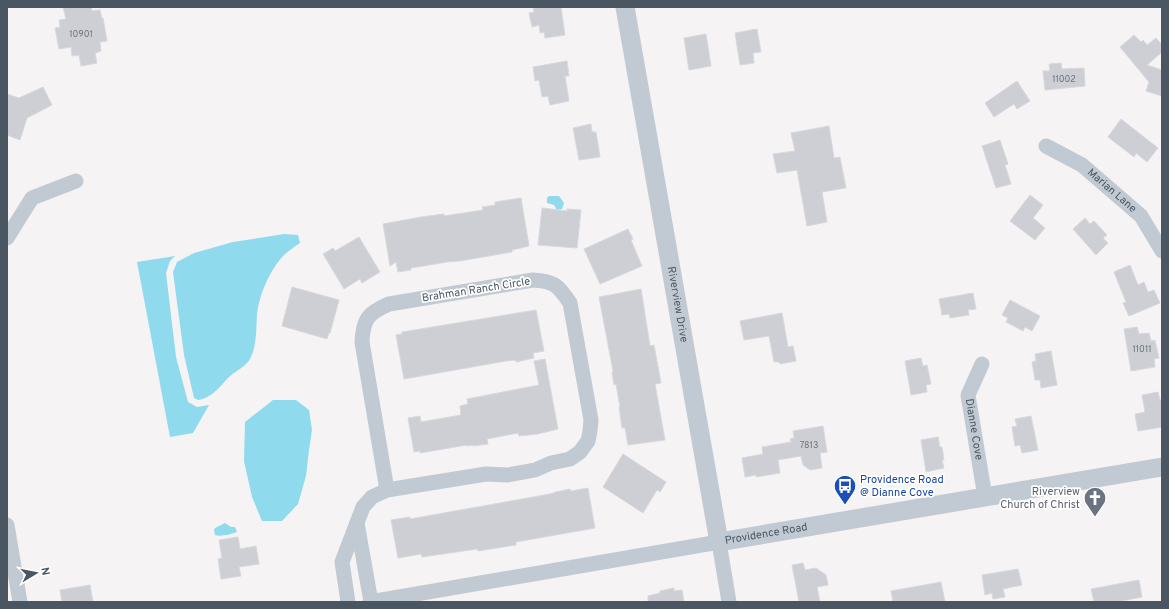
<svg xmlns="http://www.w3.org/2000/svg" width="1169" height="609" viewBox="0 0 1169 609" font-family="Overpass,sans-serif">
<rect width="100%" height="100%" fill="#f5f3f3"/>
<path fill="#90daee" d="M549 196H559L564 203 562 209 557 210 554 205 547 203V198Z
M284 234 298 235 300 243C295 246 290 250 285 254 271 268 259 294 257 315 256 328 257 344 251 357 247 367 234 371 227 379 218 389 211 398 198 400L194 398 184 355 173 272 177 262 194 253 233 242Z
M175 256 170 261 166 273 176 357 188 402 197 407 209 405 193 433 170 437 137 262Z
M273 400H296L309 410 312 430 309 450 306 476 298 504 282 521H262L252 497 244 461 245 422Z
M225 523 231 527H235L237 532C232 534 220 537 215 535L214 530 215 528Z"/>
<path fill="#cdcfd5" stroke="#d7d9de" d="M63 7H91L92 11 100 10 102 19 103 18 107 41 100 42 101 51 95 53 97 63 81 66 79 55 72 56 71 47 59 49 55 28 60 27 59 20 66 19Z
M533 7H561L565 35 545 38 544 32 540 33 539 25 532 27 529 13 534 12Z
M757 29 761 52 753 53 754 63 740 65 735 33Z
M706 34 711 66 689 70 684 38Z
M1134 35 1141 42 1143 40 1147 45 1156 38 1162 45V52L1147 65 1162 70V96L1146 91 1149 82 1120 47Z
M567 61 569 76H565L569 101 550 105 548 96 542 97 539 80 535 81 533 67Z
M1061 63 1062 69 1084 68 1085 86 1045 90 1043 71H1050L1049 64Z
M1017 81 1030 101 1017 109 1014 104 994 117 985 103Z
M43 87 52 105 27 118 20 140 7 135V94L19 98Z
M1121 119 1158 148 1147 162 1136 153 1134 157 1108 137Z
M591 124 592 132H596L600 157 579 160 573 128Z
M829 126 834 158 840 157 846 188 822 192 827 222 807 226 797 170 777 173 773 154 795 151 791 133Z
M1000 140 1008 164 1005 165 1011 184 996 188 982 146Z
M1030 195 1043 205 1033 218 1045 228 1035 240 1010 221Z
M521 198 529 246 512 250V252L460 261 447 262 411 268V270L398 272 396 262 390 266 383 224 421 217 444 214V216L483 210 482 207 495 205V202Z
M542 208 567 211V209L581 210 577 248 538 245Z
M1085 218 1090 224 1094 221 1107 235 1103 238 1108 243 1096 255 1073 229Z
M628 229 633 239 631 240 642 266 600 284 584 249Z
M359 237 380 272 362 283 360 279 344 289 323 254 333 248 335 251Z
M1130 265 1138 285 1144 282 1148 292 1154 290 1160 303 1129 316 1123 303 1126 302 1114 272Z
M292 287 339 300 330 333H329L327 339 282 326Z
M641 289 650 346 654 345 661 383 655 384 665 440 628 445 625 428H622L619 407H620L616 384 614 385 612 372 613 371 599 297Z
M973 293 976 309 968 310 969 315 950 318 949 314 942 315 939 299Z
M1010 300 1040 316 1032 331 1025 327 1023 331 1006 322 1008 318 1002 315Z
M536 310 544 351 533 353 534 358 516 362V360L506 361 404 379 396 335 402 334V332Z
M782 313 788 347 793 346 796 361 780 364 779 362H774L769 336 744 340 740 321Z
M1137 327 1139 334 1149 333 1151 341 1155 340 1159 358 1154 359 1155 367 1131 371 1124 329Z
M1051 351 1057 385 1041 388 1040 380H1035L1032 362 1036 361 1035 354Z
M921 358 923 366 927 365 931 384 926 385 927 392 911 395 905 361Z
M545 359 558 429 538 434 519 436 518 433 487 439 488 444 473 446V445L467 446V445L420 453V451L414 452 408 418 420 416 421 422 461 415 460 406 468 404 467 399 539 385 534 361Z
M1158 392 1160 400H1162V427L1138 431 1135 414 1145 412 1142 395Z
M1031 416 1038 450 1022 453 1020 445 1015 446 1012 427 1017 426 1015 419Z
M823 426 827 452 820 453 822 468 810 470 803 465 801 456 778 460 780 473 756 477V475L745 477 742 458 763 454 762 447 791 442 790 439 794 438 793 431Z
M938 437 940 447H942L944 460H942L944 468 926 472 921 440Z
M623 454 666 482 660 492 657 490 643 513 603 487Z
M588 488 595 528 516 542V545L478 551 477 549 422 557 421 554 398 558 391 520 410 517V519L550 494 556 492 570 489 571 491Z
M238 537 240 549 256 546 259 564 239 567 241 576 221 579 218 559 222 558 219 540Z
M803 563 805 570 816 568 826 575 828 585 817 587 820 602H799L792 565Z
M1018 569 1022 585 1003 589 1005 597 993 599 992 593 985 595 982 575Z
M1139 580 1142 597 1117 602H1094L1091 589Z
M941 582 945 602H893L891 591Z
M90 585 93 602H62L60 590Z
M674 588V591L682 590 684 602H648V596L660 593V591Z"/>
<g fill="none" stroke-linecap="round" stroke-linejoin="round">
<g stroke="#c1cad2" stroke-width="15">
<path id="s1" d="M1046 146 1082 165 1141 216 1162 251"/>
<path d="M7 238 32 198 76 181"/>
<path id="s2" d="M982 364 968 395 985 497"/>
<path d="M357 523 371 602"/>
<path d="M7 525 20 602"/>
<path d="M348 602 342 562 363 507 372 497 387 490 486 474 508 475 535 470 551 463 570 459 580 452 588 441 590 431 591 420 570 303C558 285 554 281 533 280L389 304C368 313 363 319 362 342L387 490"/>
<path d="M370 602 719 542 729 602"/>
</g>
<path stroke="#c1cad2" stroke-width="19" id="s3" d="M625 7 719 542 1162 467"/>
</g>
<defs>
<g id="bus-pin" transform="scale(1.15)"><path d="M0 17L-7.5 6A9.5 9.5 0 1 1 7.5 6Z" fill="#1a4fb4" stroke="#fff"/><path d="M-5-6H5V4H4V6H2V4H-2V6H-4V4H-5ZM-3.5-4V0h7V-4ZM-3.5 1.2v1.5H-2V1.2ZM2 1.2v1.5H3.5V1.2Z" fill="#fff"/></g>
<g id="church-pin" transform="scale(1.15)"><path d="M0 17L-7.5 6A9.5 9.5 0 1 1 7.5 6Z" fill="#6b7280" stroke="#fff"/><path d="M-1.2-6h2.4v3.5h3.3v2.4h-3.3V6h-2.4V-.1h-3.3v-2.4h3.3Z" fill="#fff"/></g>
</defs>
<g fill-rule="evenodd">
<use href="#bus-pin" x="845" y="486"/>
<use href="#church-pin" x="1095" y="498"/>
</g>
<g text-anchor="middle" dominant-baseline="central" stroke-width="3.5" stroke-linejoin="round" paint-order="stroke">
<g font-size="9" fill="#6b747e">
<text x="81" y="34">10901</text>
<text x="1064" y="79">11002</text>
<text x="1142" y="349">11011</text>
<text x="809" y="445">7813</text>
</g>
<g font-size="11" fill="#4a5661" stroke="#fff">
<text stroke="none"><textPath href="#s1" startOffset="80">Marian Lane</textPath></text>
<text transform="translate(476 290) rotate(-9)">Brahman Ranch Circle</text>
<text stroke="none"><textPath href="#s3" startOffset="302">Riverview Drive</textPath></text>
<text stroke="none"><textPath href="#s2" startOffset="69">Dianne Cove</textPath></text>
<text stroke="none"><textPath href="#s3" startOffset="591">Providence Road</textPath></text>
</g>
<g font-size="11" fill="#164399" stroke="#fff" text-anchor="start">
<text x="860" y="480">Providence Road<tspan x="860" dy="13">@ Dianne Cove</tspan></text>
</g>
<g font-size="11" fill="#5b616d" stroke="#fff" text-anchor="end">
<text x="1080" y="492">Riverview<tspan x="1080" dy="13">Church of Christ</tspan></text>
</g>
</g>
<rect width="1169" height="609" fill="none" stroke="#4a5661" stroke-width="16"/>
<g transform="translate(36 573) rotate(80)" stroke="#ffffff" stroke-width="3" paint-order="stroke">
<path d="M0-3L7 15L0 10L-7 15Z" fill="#4a5661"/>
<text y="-6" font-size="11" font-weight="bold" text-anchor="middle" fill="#4a5661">N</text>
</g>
</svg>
